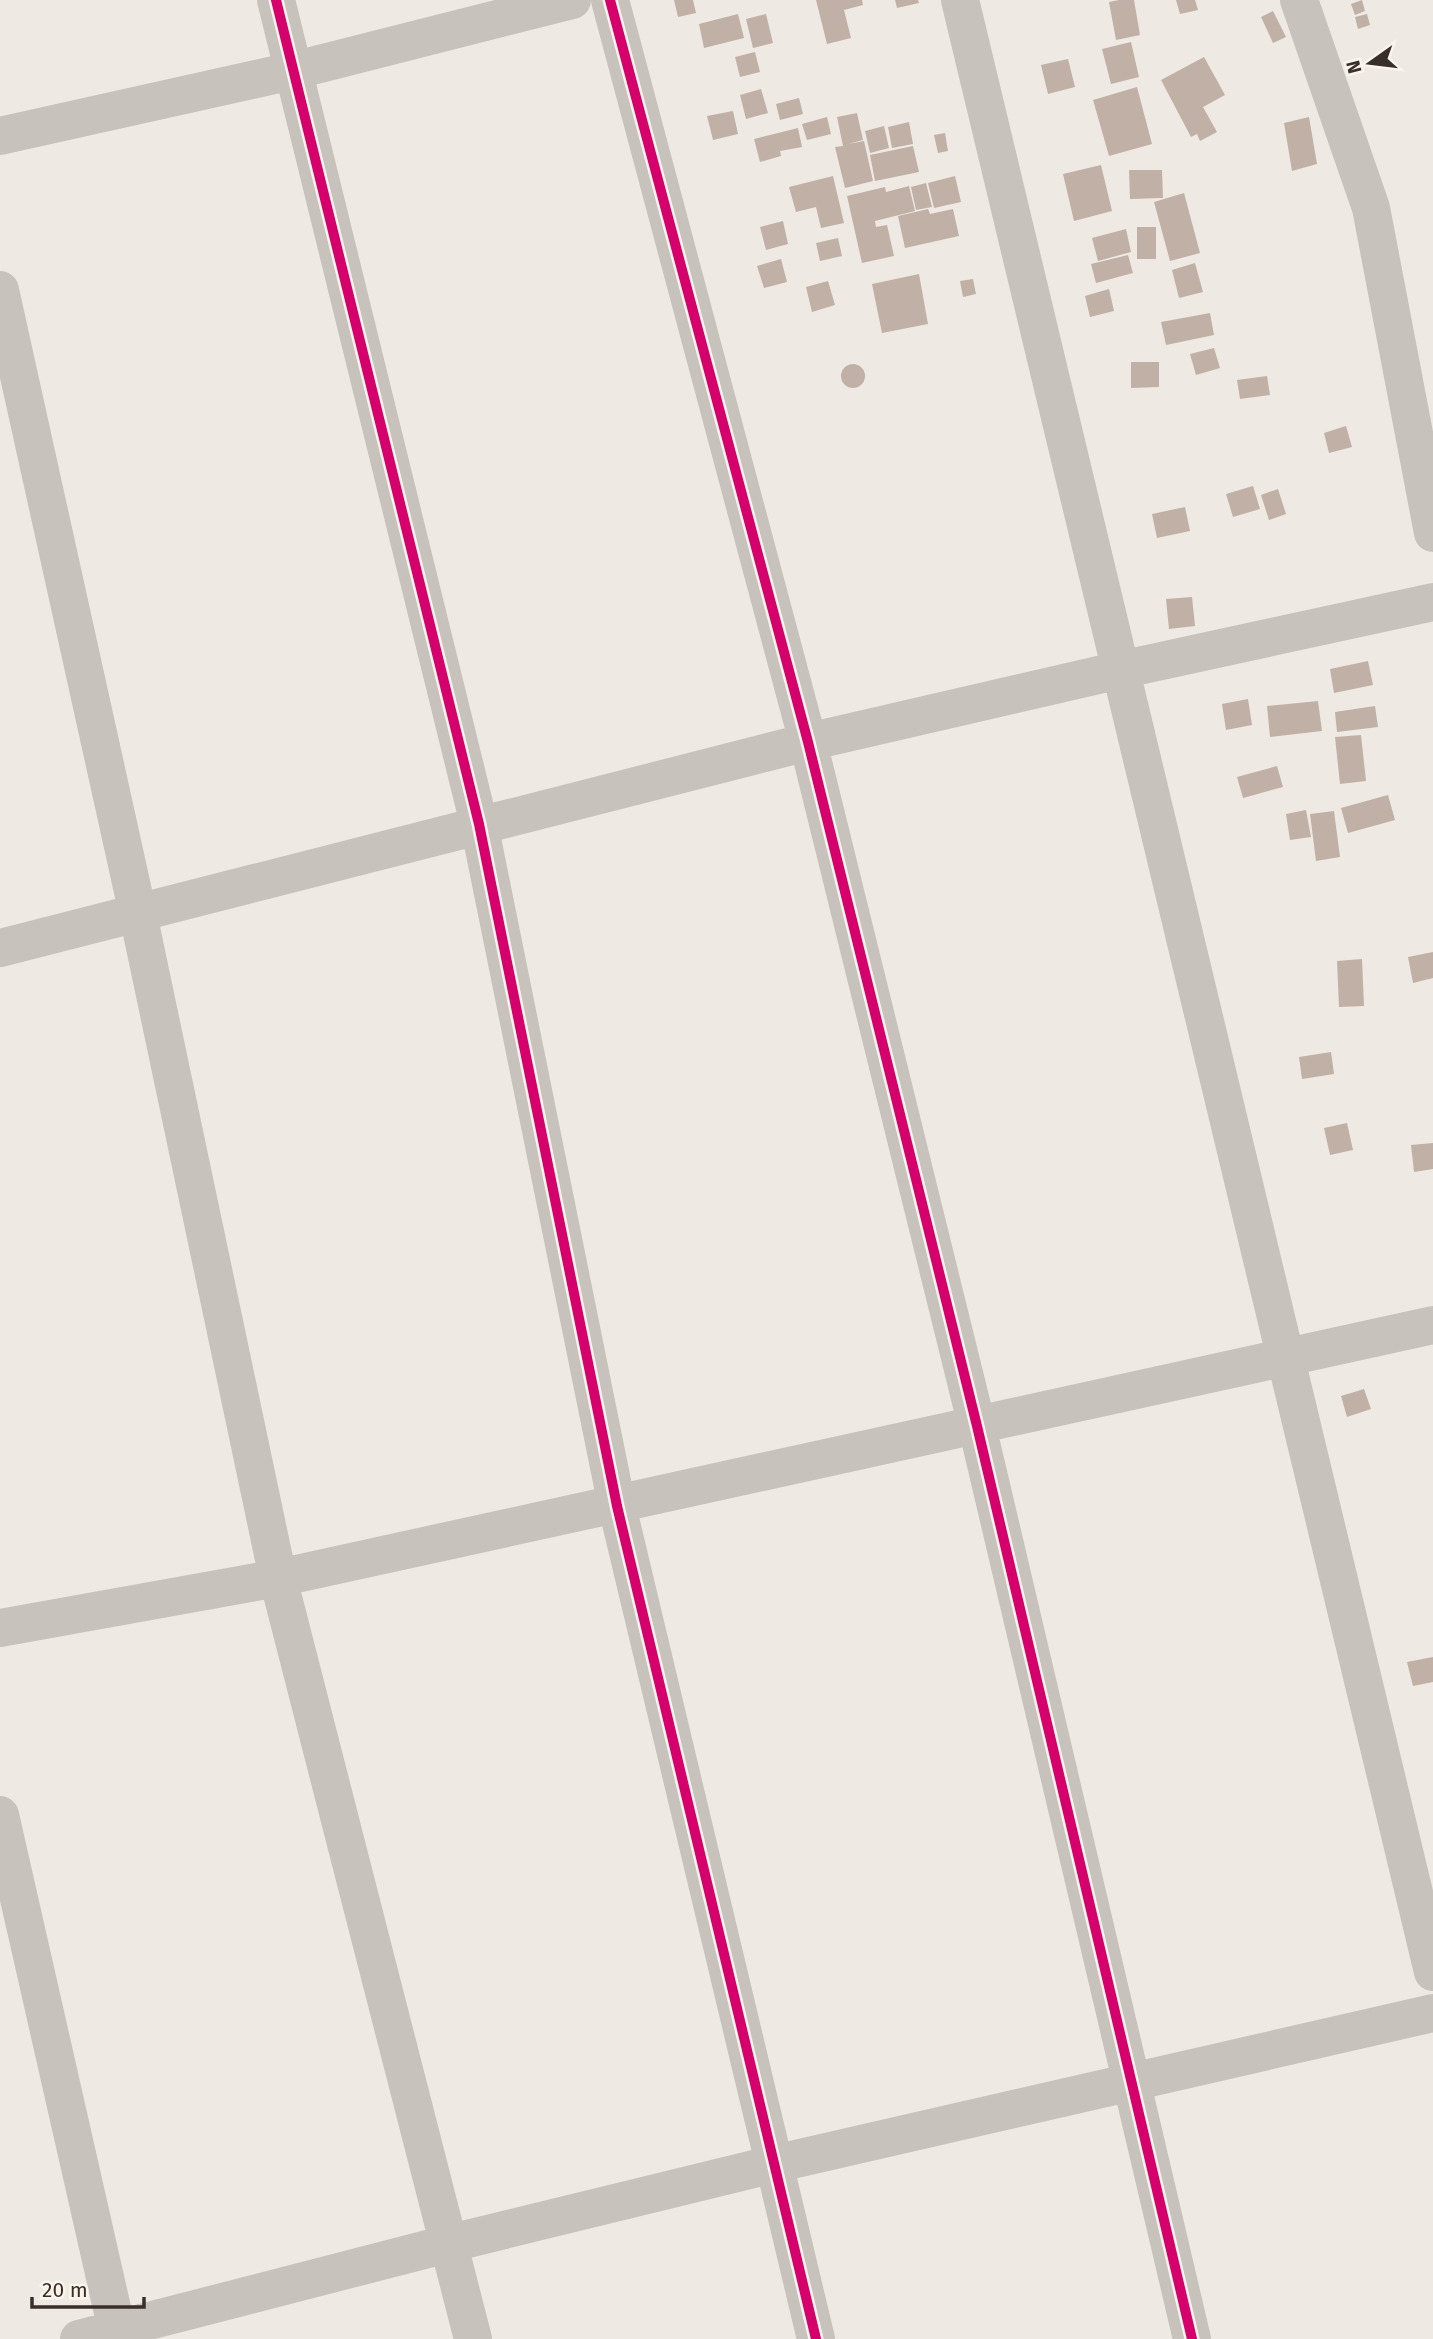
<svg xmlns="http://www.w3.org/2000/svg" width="1433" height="2339" viewBox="0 0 1433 2339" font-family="'Fira Sans',sans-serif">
<rect width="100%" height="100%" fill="#eeeae3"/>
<path fill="#c1b0a5" d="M674 0H693L696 13 678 17Z
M816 0H862L863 5 844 10 851 38 827 44Z
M895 0H918L919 3 897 8Z
M1119 0H1134L1140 35 1116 40 1109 2Z
M1176 0H1195L1198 10 1180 14Z
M1362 0 1365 11 1355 15 1351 4Z
M1273 11 1286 37 1273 43 1261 17Z
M738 14 744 38 704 48 699 24Z
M766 14 773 43 753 48 746 19Z
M1367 14 1370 25 1358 29 1355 17Z
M1131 42 1139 77 1111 84 1102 49Z
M755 52 760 72 740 77 735 57Z
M1204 57 1225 95 1203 107 1217 132 1200 141 1197 134 1191 137 1161 80Z
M1068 59 1075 87 1048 94 1041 65Z
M1137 87 1152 144 1109 156 1093 100Z
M761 89 768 113 746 119 740 95Z
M799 98 803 114 780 120 776 104Z
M733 111 738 134 713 140 707 116Z
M857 113 863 140 848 144 864 141 873 181 845 188 835 147 843 146 837 117Z
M827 117 831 134 807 140 802 124Z
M1309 117 1317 164 1292 171 1284 123Z
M909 122 913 144 892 148 888 127Z
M884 126 889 148 870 153 865 131Z
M798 128 802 147 780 151 781 156 760 162 754 139Z
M945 133 948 151 938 153 934 135Z
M913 146 919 172 875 181 870 155Z
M1101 165 1112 211 1074 221 1063 174Z
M1129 170H1162L1163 198 1130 199Z
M833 176 844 223 821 228 816 207 796 212 789 187Z
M955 176 961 202 934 208 928 183Z
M926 183 932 207 916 210 911 187Z
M909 186 915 211 875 221 876 227 887 225 894 256 862 263 847 196 885 187 886 192Z
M1184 193 1200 253 1170 261 1154 202Z
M928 209 930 214 953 209 959 236 905 248 898 216Z
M783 221 788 244 766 250 760 227Z
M1137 227H1156V259H1137Z
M1126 229 1131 252 1098 261 1092 238Z
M838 238 842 256 820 261 816 243Z
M1128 255 1133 273 1096 283 1091 264Z
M781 259 787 282 764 288 757 266Z
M1195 263 1203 292 1179 298 1172 270Z
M919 274 928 324 882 333 872 284Z
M973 279 976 294 963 297 960 281Z
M828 281 835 305 812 312 806 287Z
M1109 289 1114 311 1090 317 1085 296Z
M1210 313 1214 335 1166 345 1161 322Z
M1214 348 1220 368 1196 375 1190 354Z
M1131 362H1159V387L1131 388Z
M841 376a12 12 0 1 1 24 0a12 12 0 1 1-24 0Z
M1267 376 1270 395 1240 399 1237 380Z
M1346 426 1352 447 1329 453 1324 433Z
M1253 486 1260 509 1233 517 1226 494Z
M1278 489 1286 514 1269 520 1261 495Z
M1185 507 1190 531 1157 538 1152 514Z
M1192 597 1195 626 1169 629 1166 599Z
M1368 661 1373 685 1334 693 1330 669Z
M1248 699 1252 725 1226 730 1222 704Z
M1318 701 1322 731 1270 737 1267 706Z
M1375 706 1378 727 1337 732 1335 712Z
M1361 735 1366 781 1340 784 1335 737Z
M1277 766 1283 787 1243 798 1237 777Z
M1388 795 1395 820 1348 833 1341 808Z
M1306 810 1311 837 1290 840 1286 814Z
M1334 811 1340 857 1316 861 1310 814Z
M1433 952V978L1413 983 1408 957Z
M1362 959 1364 1006 1339 1007 1337 961Z
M1331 1052 1334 1074 1302 1079 1299 1057Z
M1347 1123 1353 1150 1330 1155 1324 1128Z
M1433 1143V1169L1414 1172 1411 1145Z
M1364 1389 1371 1409 1347 1417 1341 1396Z
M1433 1657V1682L1413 1686 1407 1662Z"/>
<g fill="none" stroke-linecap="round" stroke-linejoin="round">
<path stroke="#c7c2bc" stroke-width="38" d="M276 0 479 824 617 1506 816 2339
M610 0 808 742 977 1426 1192 2339
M960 0 1433 1972
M1299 0 1371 208 1433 533
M0 136 292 71 572 0
M0 290 138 914 278 1578 473 2339
M0 948 808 742 1120 670 1433 602
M0 1628 278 1578 1433 1325
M0 1815 119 2339
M79 2339 451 2243 774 2164 1433 2013"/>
<g stroke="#faf4eb" stroke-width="15">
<path id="cycleway" d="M276 0 479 824 617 1506 816 2339
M610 0 808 742 977 1426 1192 2339"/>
</g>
<use href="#cycleway" stroke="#d6006c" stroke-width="10"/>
</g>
<g transform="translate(1370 63) rotate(256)" stroke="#faf4eb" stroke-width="5" paint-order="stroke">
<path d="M0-5L12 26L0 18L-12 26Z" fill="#392f2a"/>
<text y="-10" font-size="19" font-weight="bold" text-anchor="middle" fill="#392f2a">N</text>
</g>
<path d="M32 2297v10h112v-10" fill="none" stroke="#392f2a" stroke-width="3.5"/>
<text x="42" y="2297" font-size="21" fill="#392f2a" stroke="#faf4eb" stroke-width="5" paint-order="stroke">20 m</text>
</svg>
